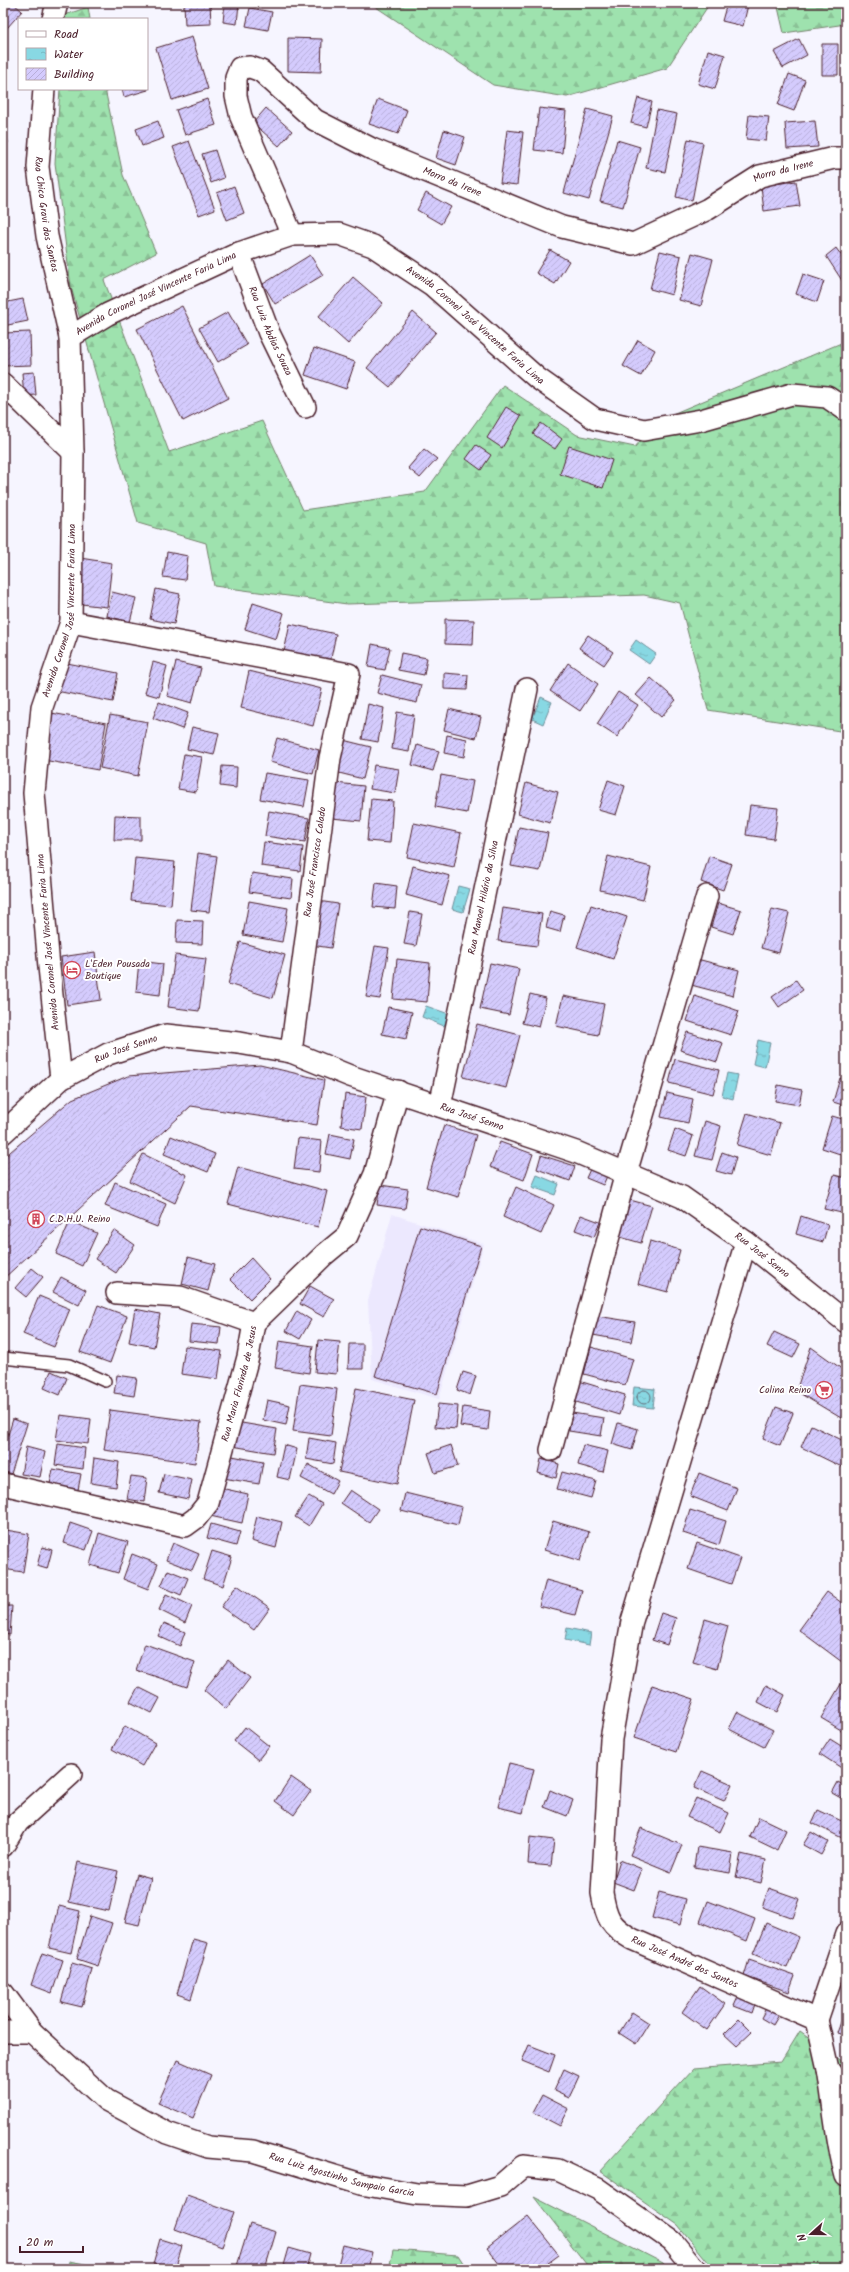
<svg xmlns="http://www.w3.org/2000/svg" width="849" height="2272" viewBox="0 0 849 2272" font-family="Kalam,sans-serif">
<defs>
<pattern id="forest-firs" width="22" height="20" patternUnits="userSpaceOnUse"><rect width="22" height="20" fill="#9ee2ae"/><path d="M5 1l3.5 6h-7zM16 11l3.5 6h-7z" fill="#8ac196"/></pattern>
<pattern id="water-ripples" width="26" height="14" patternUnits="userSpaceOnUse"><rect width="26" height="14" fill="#88d8e3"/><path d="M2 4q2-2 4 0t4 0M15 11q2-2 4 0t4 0" fill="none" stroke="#77b9c3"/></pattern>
<pattern id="building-hatch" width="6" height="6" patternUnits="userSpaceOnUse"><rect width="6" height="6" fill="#d4cbfd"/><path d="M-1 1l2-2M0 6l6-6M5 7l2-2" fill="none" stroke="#b8aed9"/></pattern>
</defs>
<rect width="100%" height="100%" fill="#f6f5ff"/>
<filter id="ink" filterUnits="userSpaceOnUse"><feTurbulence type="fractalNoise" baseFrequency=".025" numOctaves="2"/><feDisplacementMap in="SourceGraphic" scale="8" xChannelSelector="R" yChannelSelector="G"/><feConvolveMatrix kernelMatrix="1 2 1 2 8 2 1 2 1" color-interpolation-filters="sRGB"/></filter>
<g filter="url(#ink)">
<path fill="#ece8fe" d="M392 1214 484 1244 439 1399 372 1379 368 1301Z"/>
<path fill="url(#forest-firs)" stroke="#74806c" d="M370 3H710L667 68 567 97 493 85Z
M777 3H846V24L784 33Z
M88 7 90 19H65V15Z
M60 89H105L123 175 156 253 104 280 169 452 262 421 303 510 425 492 503 385 577 435 635 447 658 420 846 341V732L708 710 680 603 644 595 347 604 214 586 206 543 138 523 71 287 55 163Z
M800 2031 846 2064V2269H714L678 2225 600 2171 693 2069 781 2062Z
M534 2197 663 2263 667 2269H590Z
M393 2250 458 2255 467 2269H389Z
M69 2261 112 2269H68Z"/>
<path fill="url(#water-ripples)" stroke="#6f8e99" d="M636 640 656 654 649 664 629 650Z
M541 697 552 702 543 724 532 719Z
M458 886 470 889 463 912 452 909Z
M426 1006 449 1014 444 1026 422 1017Z
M758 1040 770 1043 765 1067 753 1064Z
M727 1073 738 1075 733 1099 722 1096Z
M537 1175 559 1184 555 1195 532 1187Z
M634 1387 655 1389 653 1408 632 1406Z
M567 1628 591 1633 589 1645 565 1640Z"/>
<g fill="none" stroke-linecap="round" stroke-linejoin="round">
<path stroke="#636975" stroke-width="1" d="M637 1397a7 7 0 1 1 14 0a7 7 0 1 1-14 0Z"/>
</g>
<path fill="url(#building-hatch)" stroke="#4a1f2b" d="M3 3H13L22 11 7 28 3 25Z
M184 3H210L211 24 185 25Z
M225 3H239L237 24 223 22Z
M727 3 748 5 743 26 722 21Z
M250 8 272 12 268 30 246 26Z
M192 37 208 89 172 100 156 48Z
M288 38 322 39 321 72 288 71Z
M799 39 807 55 783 68 774 52Z
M822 44H838V75H822Z
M708 50 725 55 715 89 698 84Z
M789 74 805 80 794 111 778 105Z
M147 85 148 90 124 97 122 89H147Z
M638 98 652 102 646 127 631 123Z
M207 99 216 125 185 135 176 110Z
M378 99 407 110 398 134 369 124Z
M3 108 8 143 3 144Z
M266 108 292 131 279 146 253 123Z
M539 108 566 111 562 153 534 150Z
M587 109 613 116 589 200 564 193Z
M657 110 677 114 665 172 646 168Z
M749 115 769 117 766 141 746 139Z
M158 121 164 138 142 146 136 129Z
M815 121 818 147 787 149 785 123Z
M444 130 465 137 456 165 436 158Z
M507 130 523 132 517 185 500 183Z
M688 139 703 143 692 201 676 197Z
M617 140 640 147 623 207 600 201Z
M189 141 215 209 199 215 173 147Z
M215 150 224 178 211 183 202 154Z
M3 163 5 209H3Z
M796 181 800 206 764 211 761 186Z
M234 186 244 213 227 220 217 193Z
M846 191V205H843Z
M426 193 451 207 441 224 417 210Z
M836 248 846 262V280L843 282 826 256Z
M550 250 569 261 555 284 536 273Z
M660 251 681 256 672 295 650 289Z
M692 253 713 259 701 306 679 300Z
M310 255 323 275 275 304 263 284Z
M803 274 824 281 817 302 796 294Z
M353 277 383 303 348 344 318 317Z
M23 299 28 321 3 326V303Z
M182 306 228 398 183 421 137 329Z
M228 312 247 345 218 362 199 328Z
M413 312 436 332 390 387 367 368Z
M30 332 31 365 3 366V333Z
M638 340 655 350 641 376 623 366Z
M314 348 355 362 346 389 305 375Z
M34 372 36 395 24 396 22 373Z
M506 407 521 416 502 448 487 438Z
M541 423 562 439 555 449 533 434Z
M476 445 491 455 481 470 466 459Z
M569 446 612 460 603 488 560 474Z
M424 449 437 459 420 478 408 468Z
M167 552 188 556 185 580 163 577Z
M80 558 112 563 107 607 73 603Z
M156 589 180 594 174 624 150 619Z
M112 592 136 598 130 622 107 616Z
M253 603 284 613 276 639 245 629Z
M445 619 474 620 473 645 445 644Z
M290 624 336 634 330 663 284 652Z
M588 635 613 652 604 665 579 648Z
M372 644 390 648 385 670 368 667Z
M401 653 427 658 424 675 398 670Z
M62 662 118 673 113 702 56 691Z
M153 662 167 666 159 697 145 693Z
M176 662 201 668 192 703 167 696Z
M568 663 598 684 580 711 550 691Z
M249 671 322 689 313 726 241 708Z
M444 673 468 675 467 690 444 689Z
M382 675 421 685 417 703 377 693Z
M651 678 676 700 661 717 636 695Z
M618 692 638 705 617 737 597 724Z
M159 702 188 713 182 729 153 718Z
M368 704 384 708 378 742 362 739Z
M449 709 481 717 476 738 444 730Z
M46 712 106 723 98 770 38 759Z
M397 712 414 715 409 752 392 749Z
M110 715 148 722 138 776 100 768Z
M192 727 219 733 214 755 187 749Z
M447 735 467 739 464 757 444 753Z
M277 738 319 750 313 774 270 762Z
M343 740 371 747 363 779 335 772Z
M417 745 439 751 433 771 412 765Z
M184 754 202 757 196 792 178 789Z
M374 765 399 769 395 793 370 789Z
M222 766 237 767 236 788 220 786Z
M265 773 309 780 304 807 260 799Z
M441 775 473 781 467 813 435 807Z
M608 780 625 786 616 815 598 810Z
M335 783 364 786 361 821 332 818Z
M526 783 558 792 550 823 518 814Z
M371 799 393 801 390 843 367 841Z
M750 805 778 808 774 839 746 835Z
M269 811 309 818 305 842 265 836Z
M115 815 141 816V840H114Z
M414 823 461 833 454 867 407 857Z
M519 827 548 833 540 871 511 866Z
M264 842 303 847 300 871 261 866Z
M198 853 217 856 209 912 191 910Z
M608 856 651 867 643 900 600 890Z
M709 856 732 864 723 890 701 882Z
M135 858 175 862 171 905 131 901Z
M413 866 450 876 442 905 406 895Z
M252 873 293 879 291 898 249 892Z
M376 883 397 886 395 909 373 907Z
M249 901 288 908 282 942 243 935Z
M318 901 338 904 331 948 311 945Z
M718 903 741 910 733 934 711 927Z
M591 905 627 917 613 959 577 947Z
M503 908 542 914 537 946 498 941Z
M772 909 789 913 779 953 761 948Z
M550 911 564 915 560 932 546 928Z
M410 912 422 914 416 946 404 944Z
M177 920 203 921 202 944 176 943Z
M240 942 285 955 273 998 228 984Z
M375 946 389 948 380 999 366 997Z
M95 952 101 1000 67 1005 61 957Z
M175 955 206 959 199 1011 168 1007Z
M397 959 430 963 427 1002 393 999Z
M697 959 739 970 733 996 691 985Z
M139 961 163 964 160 995 136 992Z
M490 963 519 969 509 1015 480 1009Z
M796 980 803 990 779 1007 772 997Z
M530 994 546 998 539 1027 522 1023Z
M563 996 604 1004 598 1035 556 1026Z
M695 996 739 1011 731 1035 687 1021Z
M388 1007 412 1012 406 1039 382 1034Z
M477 1024 520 1035 506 1088 463 1077Z
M687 1032 723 1043 717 1062 680 1050Z
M675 1059 719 1070 713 1094 669 1083Z
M260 1065 324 1080 317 1125 191 1106 3 1279V1158L72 1099 128 1076Z
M840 1078 846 1080V1106L833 1102Z
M778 1085 802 1090 799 1105 775 1101Z
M667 1093 693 1099 688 1123 661 1117Z
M345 1094 366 1097 362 1129 341 1126Z
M747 1113 780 1123 771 1155 737 1145Z
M832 1116 846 1120V1156L822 1148Z
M705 1121 721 1126 712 1160 695 1156Z
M444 1125 476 1135 458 1197 426 1187Z
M675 1129 693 1136 686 1156 668 1150Z
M330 1134 354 1139 350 1159 326 1154Z
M171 1136 215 1154 208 1172 164 1154Z
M298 1138 322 1141 319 1172 294 1169Z
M500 1142 533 1154 524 1180 490 1167Z
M722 1152 736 1157 731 1175 716 1171Z
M143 1154 187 1175 175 1203 130 1181Z
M541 1155 575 1166 570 1181 537 1169Z
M238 1167 327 1191 318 1227 228 1204Z
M591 1167 608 1174 603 1185 586 1178Z
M834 1175 846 1178V1214L824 1209Z
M115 1182 166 1204 157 1227 105 1206Z
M380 1185 408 1189 405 1209 377 1205Z
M516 1187 554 1205 541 1234 503 1217Z
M630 1200 652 1206 641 1243 620 1237Z
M581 1215 600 1222 594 1237 575 1230Z
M801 1216 828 1225 823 1242 796 1234Z
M70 1221 97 1233 82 1266 56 1254Z
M420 1226 481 1246 437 1394 375 1376Z
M114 1230 135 1245 116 1273 95 1259Z
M650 1241 680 1250 668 1292 638 1284Z
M188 1257 215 1264 208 1291 182 1284Z
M251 1258 270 1279 250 1299 230 1279Z
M32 1268 43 1277 26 1297 15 1288Z
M61 1277 86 1290 79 1305 53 1292Z
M310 1286 334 1299 324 1317 300 1304Z
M39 1296 70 1309 54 1347 23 1334Z
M98 1305 127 1316 110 1363 80 1352Z
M135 1309 160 1314 154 1347 129 1342Z
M297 1311 311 1320 300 1339 286 1331Z
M597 1316 635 1322 631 1342 593 1335Z
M191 1324 221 1327 219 1344 189 1341Z
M774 1332 800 1344 793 1358 767 1346Z
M318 1340 340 1342 336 1374 315 1372Z
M279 1341 313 1346 309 1373 275 1368Z
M349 1344H363V1369H348Z
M185 1346 222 1351 218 1379 181 1374Z
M591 1347 633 1359 625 1385 584 1374Z
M811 1347 846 1372V1421L796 1391Z
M51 1371 67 1378 60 1395 44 1388Z
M463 1372 476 1376 470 1395 457 1390Z
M117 1375 137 1378 134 1396 114 1393Z
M579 1381 625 1395 619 1415 573 1401Z
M300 1384 337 1389 331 1436 293 1431Z
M3 1385 8 1388 3 1399Z
M356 1388 414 1400 397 1484 339 1472Z
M267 1400 290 1405 286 1425 263 1420Z
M438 1404 458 1406 456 1429 435 1427Z
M463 1407 490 1411 488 1430 460 1426Z
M776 1407 793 1413 780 1446 763 1439Z
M110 1410 201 1422 195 1463 104 1450Z
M572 1413 604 1418 601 1436 569 1431Z
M60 1415 91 1419 88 1444 56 1440Z
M13 1419 27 1424 11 1474 3 1471V1451Z
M236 1422 277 1429 273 1453 232 1446Z
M618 1423 638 1429 632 1450 612 1444Z
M811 1425 846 1442V1469L801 1447Z
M309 1438 336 1443 333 1464 306 1459Z
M58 1444 85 1448 83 1469 55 1465Z
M284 1445 297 1449 290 1480 277 1477Z
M451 1445 458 1466 435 1473 428 1453Z
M583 1445 608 1451 603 1472 578 1465Z
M26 1447 45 1452 40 1477 21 1474Z
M227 1455 263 1462 259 1484 223 1478Z
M94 1458 119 1462 116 1487 91 1483Z
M541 1459 559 1464 556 1478 538 1473Z
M308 1464 338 1481 331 1494 301 1478Z
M53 1469 81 1474 78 1490 50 1484Z
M562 1472 596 1481 591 1498 557 1489Z
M699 1473 737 1488 728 1511 690 1496Z
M164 1474 192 1480 188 1499 159 1493Z
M131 1476 147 1478 144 1502 127 1499Z
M216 1487 248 1494 242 1523 210 1516Z
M350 1490 378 1509 369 1522 341 1503Z
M405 1493 462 1507 458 1525 401 1511Z
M309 1496 322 1504 309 1526 295 1517Z
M690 1510 726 1521 719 1545 683 1533Z
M257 1516 282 1522 276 1548 251 1541Z
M553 1521 589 1532 580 1561 544 1550Z
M70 1523 93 1531 86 1550 64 1543Z
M211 1524 240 1532 236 1546 207 1538Z
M6 1530 29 1534 23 1572 3 1569Z
M99 1533 128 1542 118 1573 90 1565Z
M173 1543 199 1554 192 1570 166 1560Z
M697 1543 740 1558 731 1584 688 1569Z
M42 1547 52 1550 47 1569 37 1566Z
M212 1551 232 1557 223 1586 203 1579Z
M132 1554 158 1564 148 1589 123 1579Z
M168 1570 188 1578 181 1595 161 1586Z
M546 1580 582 1590 575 1615 539 1606Z
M237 1585 270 1608 254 1630 221 1607Z
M827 1592 846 1606V1665L799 1630Z
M166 1594 192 1606 185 1623 159 1610Z
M3 1606H12L10 1635 3 1634Z
M661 1613 676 1618 667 1645 652 1640Z
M705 1619 728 1626 717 1669 693 1662Z
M164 1623 185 1632 180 1646 158 1636Z
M145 1644 195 1662 187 1687 136 1670Z
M228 1660 250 1678 226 1709 204 1690Z
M841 1684 846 1687V1733L821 1718Z
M652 1685 694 1699 676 1752 634 1738Z
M766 1685 785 1695 777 1712 758 1702Z
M138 1687 160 1698 152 1713 130 1702Z
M737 1712 773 1730 764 1747 729 1729Z
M125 1726 155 1743 142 1766 112 1749Z
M245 1727 269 1746 258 1760 234 1741Z
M830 1739 846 1749V1771L820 1754Z
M509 1763 534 1769 523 1813 498 1807Z
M702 1771 732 1784 724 1801 694 1788Z
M291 1777 311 1791 294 1815 275 1801Z
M838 1782 846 1787V1801L832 1793Z
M550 1790 573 1800 567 1816 544 1807Z
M696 1798 729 1813 720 1832 687 1817Z
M818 1810 846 1823V1835L844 1839 812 1823Z
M759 1817 786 1830 777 1850 750 1837Z
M641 1828 682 1845 671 1872 630 1855Z
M811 1832 828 1842 821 1855 803 1845Z
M530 1837 554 1840 551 1866 528 1864Z
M697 1847 733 1853 730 1873 694 1867Z
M741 1854 766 1860 761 1883 736 1877Z
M620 1860 642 1869 634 1890 613 1882Z
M78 1862 118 1871 109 1911 69 1902Z
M137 1874 151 1878 139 1925 125 1922Z
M769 1888 800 1899 793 1918 762 1907Z
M659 1892 686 1899 680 1925 652 1918Z
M708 1901 755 1919 747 1941 700 1922Z
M59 1906 80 1911 71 1953 49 1948Z
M90 1916 112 1923 98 1966 77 1959Z
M766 1923 799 1937 787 1968 753 1954Z
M193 1939 208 1943 191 1999 177 1994Z
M42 1953 63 1960 52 1993 31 1985Z
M749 1960 795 1976 789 1992 744 1976Z
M72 1963 92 1969 82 2007 61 2002Z
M700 1986 725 2004 707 2030 682 2012Z
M739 1995 756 2001 752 2013 734 2006Z
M767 2006 780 2013 773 2025 761 2018Z
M846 2008V2036L837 2033Z
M632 2012 649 2023 636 2044 619 2033Z
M739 2019 752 2032 737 2046 724 2034Z
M529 2045 555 2055 549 2072 522 2061Z
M177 2060 211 2075 193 2118 158 2103Z
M564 2069 579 2076 569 2098 554 2091Z
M542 2095 569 2109 560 2126 533 2112Z
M187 2195 234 2212 222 2246 175 2229Z
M528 2216 559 2255 540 2269H503L487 2248Z
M250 2224 276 2232 265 2269H236Z
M160 2239 182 2246 175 2269 153 2264Z
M343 2245 372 2252 368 2269H337Z
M289 2248 310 2254 306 2269H283Z"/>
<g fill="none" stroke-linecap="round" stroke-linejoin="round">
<g stroke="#4a1f2b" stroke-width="14">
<path id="lane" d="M3 1358 69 1365 105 1381"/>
</g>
<g stroke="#4a1f2b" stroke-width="24">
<g id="street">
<path d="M53 19 57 3"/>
<path id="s1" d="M44 89 38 167 47 236 70 337"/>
<path id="s2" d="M292 235 241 117 236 96V78L240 68 250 67 261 71 315 120 372 149 562 227 633 244 708 209 760 176 834 158H846"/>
<path id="s3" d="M239 253 269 333 305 407"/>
<path d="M3 384 73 452"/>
<path d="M71 622 349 674 330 758 291 1052"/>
<path id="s4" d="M61 1079 49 967 34 793 42 707 71 622 73 452 70 337 108 314 239 253 292 235 339 234 373 246 432 285 537 378 595 419 644 430 701 420 792 394 827 397 846 410"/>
<path id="s5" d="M440 1106 527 689"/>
<path id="s6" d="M3 1133 61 1079 108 1054 166 1035 239 1043 291 1052 350 1076 576 1152 682 1197 746 1242 846 1322"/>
<path id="s7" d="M746 1242 632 1621 611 1739 602 1893C606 1918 610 1926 632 1939L817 2020"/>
<path d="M117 1293 180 1297 254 1323"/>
<path d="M551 1450 626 1173 707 896"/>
<path id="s8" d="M3 1484 185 1526 196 1518 208 1503 248 1357 254 1323 324 1255 347 1236 375 1174 398 1091"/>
<path d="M3 1846 18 1822 71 1774"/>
<path id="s9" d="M3 1993 32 2032 106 2100 167 2133 208 2147 253 2151 361 2184 417 2194 467 2196 500 2186 523 2166 558 2170 598 2189 672 2241 695 2269"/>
<path d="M817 2020 846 1934"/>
<path d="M817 2020 828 2069 835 2079"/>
<path d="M3 2032H32"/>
<path d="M828 2069C834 2105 836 2141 846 2176"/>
</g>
</g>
<use href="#lane" stroke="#fff" stroke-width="11"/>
<use href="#street" stroke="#fff" stroke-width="21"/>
</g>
</g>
<defs>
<g id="hotel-ring" transform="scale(0.9)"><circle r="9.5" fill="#fff" stroke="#d1495b" stroke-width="1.5"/><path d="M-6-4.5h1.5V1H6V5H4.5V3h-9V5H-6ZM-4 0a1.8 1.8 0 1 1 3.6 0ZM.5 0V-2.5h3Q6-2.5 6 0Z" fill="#d1495b"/></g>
<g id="building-ring" transform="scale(0.9)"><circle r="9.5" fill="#fff" stroke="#d1495b" stroke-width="1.5"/><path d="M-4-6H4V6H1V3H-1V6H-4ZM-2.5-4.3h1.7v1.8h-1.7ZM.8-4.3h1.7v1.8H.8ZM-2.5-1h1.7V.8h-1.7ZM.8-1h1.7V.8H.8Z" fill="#d1495b"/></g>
<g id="supermarket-ring" transform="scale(0.9)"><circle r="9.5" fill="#fff" stroke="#d1495b" stroke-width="1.5"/><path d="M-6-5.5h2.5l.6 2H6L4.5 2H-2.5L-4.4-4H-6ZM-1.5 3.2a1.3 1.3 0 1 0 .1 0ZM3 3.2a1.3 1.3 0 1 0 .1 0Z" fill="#d1495b"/></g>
</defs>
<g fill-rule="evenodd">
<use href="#hotel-ring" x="72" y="970"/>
<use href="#building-ring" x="36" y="1219"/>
<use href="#supermarket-ring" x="824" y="1390"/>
</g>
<g text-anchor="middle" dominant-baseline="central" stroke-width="4" stroke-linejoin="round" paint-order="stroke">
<g font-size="10" fill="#4a1f2b" stroke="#fff">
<text stroke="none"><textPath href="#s2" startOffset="784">Morro da Irene</textPath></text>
<text stroke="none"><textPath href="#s2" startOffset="424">Morro da Irene</textPath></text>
<text stroke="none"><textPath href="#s1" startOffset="126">Rua Chico Gravi dos Santos</textPath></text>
<text stroke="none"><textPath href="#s4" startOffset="845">Avenida Coronel José Vincente Faria Lima</textPath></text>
<text stroke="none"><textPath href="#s4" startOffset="1206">Avenida Coronel José Vincente Faria Lima</textPath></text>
<text stroke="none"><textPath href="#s3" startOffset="84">Rua Luiz Abdias Souza</textPath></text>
<text stroke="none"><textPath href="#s4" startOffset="473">Avenida Coronel José Vincente Faria Lima</textPath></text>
<text transform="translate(315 862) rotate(-82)">Rua José Francisco Calado</text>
<text stroke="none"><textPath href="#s5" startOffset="213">Rua Manoel Hilário da Silva</textPath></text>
<text transform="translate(48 942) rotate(-95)">Avenida Coronel José Vincente Faria Lima</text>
<text stroke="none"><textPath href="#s6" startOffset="151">Rua José Senno</textPath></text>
<text stroke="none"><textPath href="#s6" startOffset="512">Rua José Senno</textPath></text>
<text stroke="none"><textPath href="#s6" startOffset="836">Rua José Senno</textPath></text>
<text stroke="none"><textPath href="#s8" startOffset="343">Rua Maria Florinda de Jesus</textPath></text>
<text stroke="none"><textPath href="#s7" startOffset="785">Rua José André dos Santos</textPath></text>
<text stroke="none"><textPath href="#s9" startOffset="399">Rua Luiz Agostinho Sampaio Garcia</textPath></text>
</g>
<g font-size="10" fill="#4a1f2b" stroke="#fff" text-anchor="start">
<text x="85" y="964">L'Eden Pousada<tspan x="85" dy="12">Boutique</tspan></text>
<text x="49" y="1219">C.D.H.U. Reino</text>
<text x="811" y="1390" text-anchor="end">Colina Reino</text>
</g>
</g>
<rect width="849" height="2272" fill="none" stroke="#fff" stroke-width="16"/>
<rect x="8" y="8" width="833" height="2256" fill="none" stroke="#4a1f2b" stroke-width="1.5" filter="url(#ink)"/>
<rect x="18" y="18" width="130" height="72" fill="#ffffff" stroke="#b7a5aa"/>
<rect x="26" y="31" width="20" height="6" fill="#ffffff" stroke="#b7a5aa"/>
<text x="54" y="38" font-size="12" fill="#4a1f2b">Road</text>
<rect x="26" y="48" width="20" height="12" fill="url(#water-ripples)" stroke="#b7a5aa"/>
<text x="54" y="58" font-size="12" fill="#4a1f2b">Water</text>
<rect x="26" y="68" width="20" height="12" fill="url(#building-hatch)" stroke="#b7a5aa"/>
<text x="54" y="78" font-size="12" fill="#4a1f2b">Building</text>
<g transform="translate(811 2234) rotate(249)" stroke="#ffffff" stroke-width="3" paint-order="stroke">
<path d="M0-3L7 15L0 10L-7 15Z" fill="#4a1f2b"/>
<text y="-6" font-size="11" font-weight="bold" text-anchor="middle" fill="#4a1f2b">N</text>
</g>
<path d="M20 2246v6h63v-6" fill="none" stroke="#4a1f2b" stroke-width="2"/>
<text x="26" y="2246" font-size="12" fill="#4a1f2b" stroke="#ffffff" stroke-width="3" paint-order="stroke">20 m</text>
</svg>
